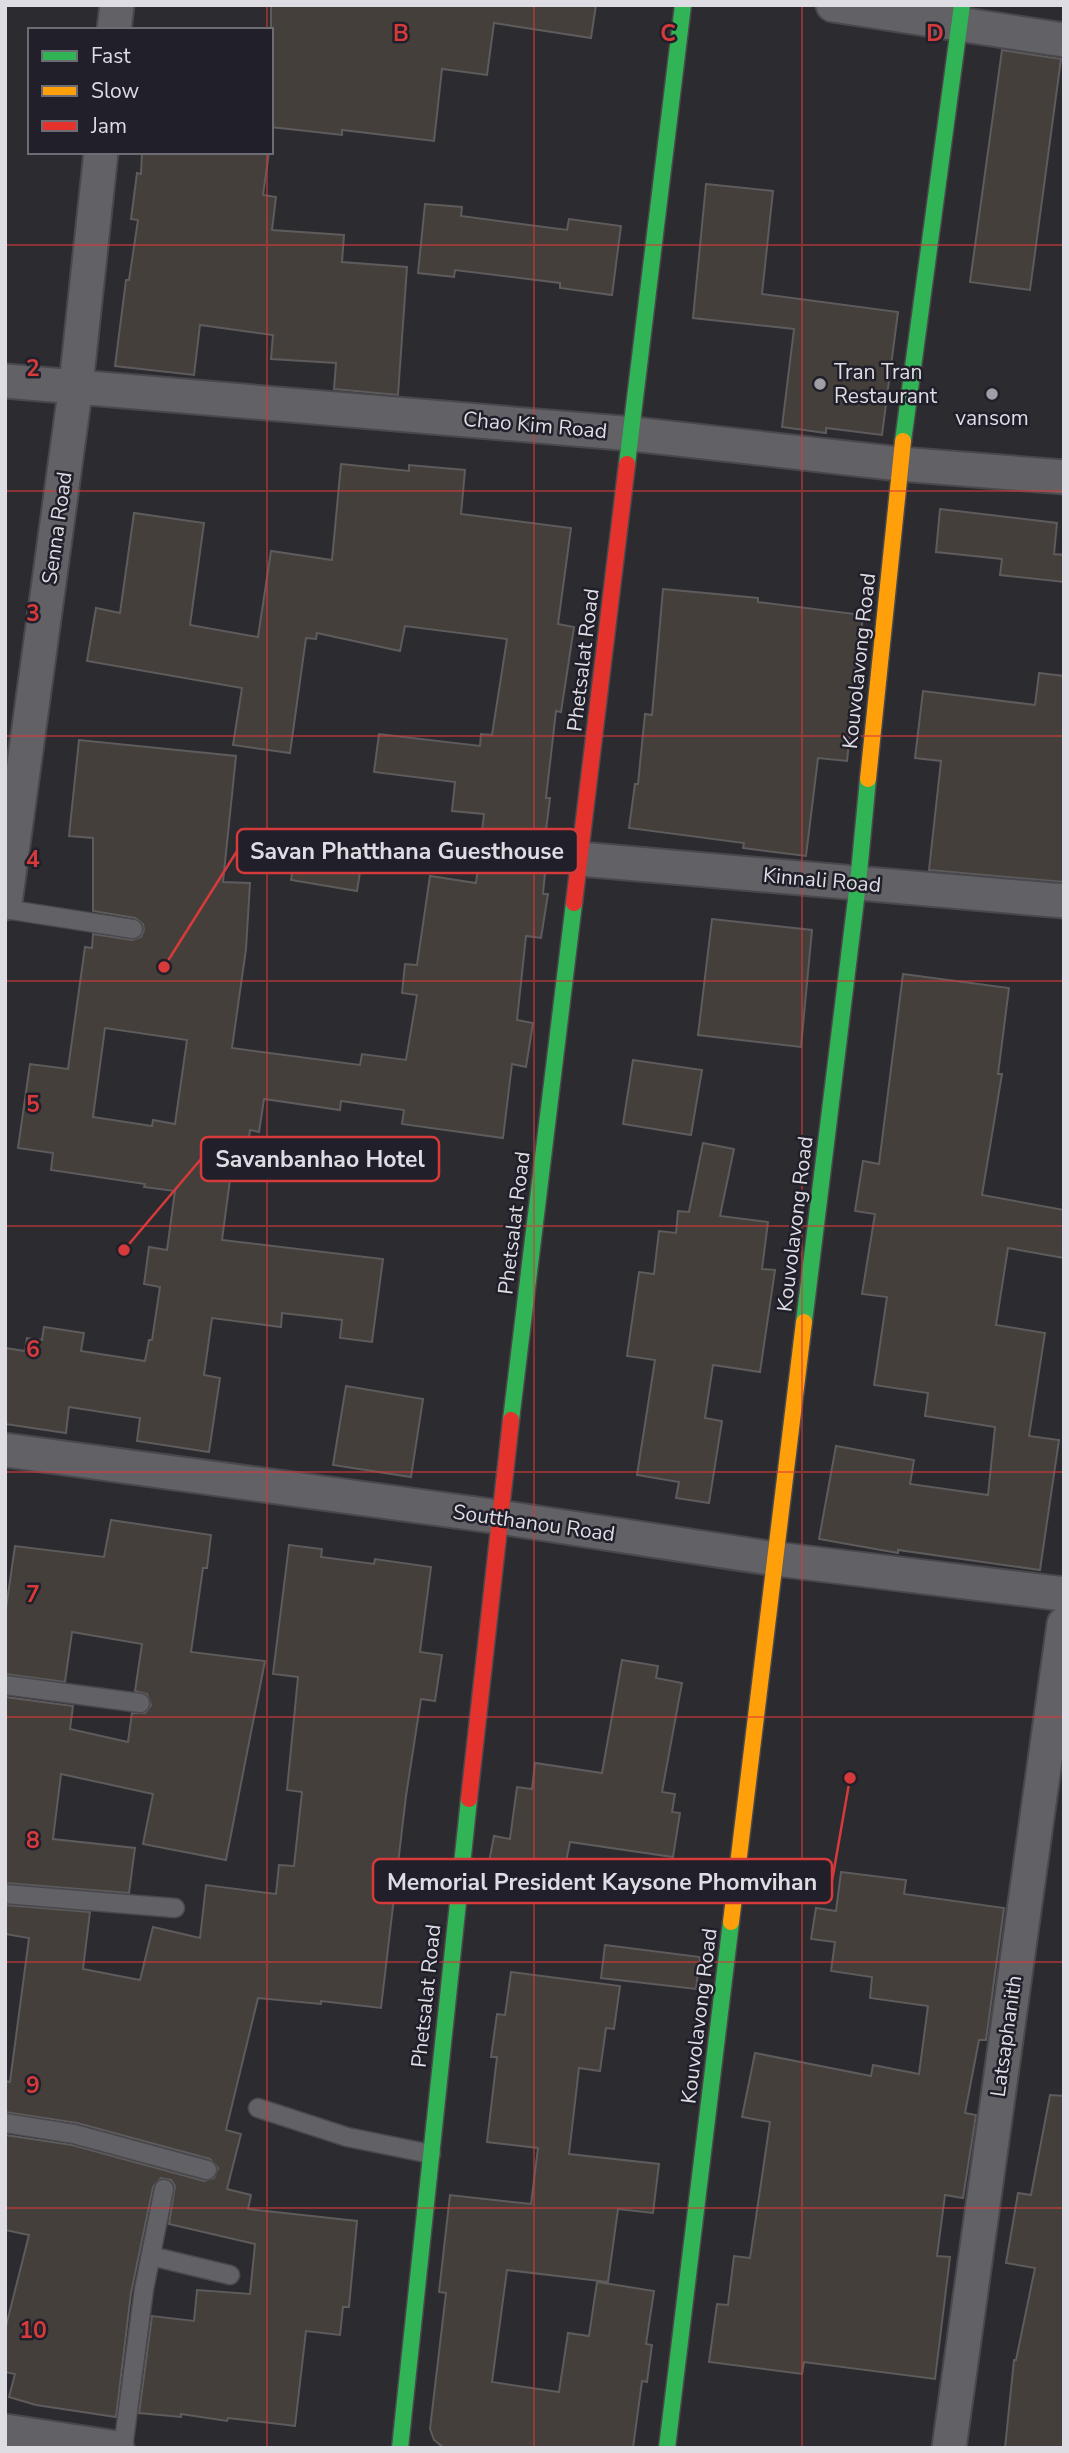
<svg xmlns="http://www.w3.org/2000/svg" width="1069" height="2453" viewBox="0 0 1069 2453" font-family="'Nunito Sans',sans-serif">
<rect width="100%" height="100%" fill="#2c2b30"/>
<path fill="#453f3b" stroke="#5e5b5c" stroke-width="2" fill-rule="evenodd" d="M271 5H596L591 38 494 23 487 75 442 69 434 141 342 130V135L271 127Z
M1002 50 1061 59 1030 290 970 282Z
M142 152H269L263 195 276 197 272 230 344 235 342 262 407 267 398 395 334 389 336 363 271 359 273 335 200 325 194 375 115 366 126 280H129L138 220 131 219 137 173 141 174Z
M706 184 773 191 762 294 898 312 882 435 826 428V433L782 427 794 329 693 318Z
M425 204 462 207 461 216 567 230 569 219 621 226 612 295 560 288V283L455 270 454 277 418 273Z
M341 464 409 471V465L465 470 461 514 571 528 558 624 574 627 561 712 556 711 546 798H550L546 830 549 831 543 894H548L541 938 526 936 517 1020 533 1023 526 1067 512 1064 503 1138 402 1124 404 1110 341 1101 340 1110 264 1099 259 1132 250 1130 244 1174 231 1172 222 1240 383 1259 372 1342 340 1338 342 1320 282 1313 281 1327 212 1318 204 1375 220 1378 209 1452 137 1441 140 1418 69 1407 66 1433 5 1424V1348L25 1351 27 1338 42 1340 44 1327 84 1333 81 1351 145 1361 149 1340H152L160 1287 144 1284 149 1247 167 1250 175 1191 144 1187 145 1184 51 1170 53 1153 18 1148 30 1064 68 1069 85 947 92 948 93 934 132 940 141 937 144 930 143 924 135 918 93 911V838L69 836 79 740 236 756 223 882 250 883 246 949 232 1048 360 1065 362 1054 406 1060 417 995 402 993 405 964 417 965 430 876 476 883 484 814 452 811 455 782 374 772 379 734 480 746 481 734 492 735 507 639 405 626 400 651 317 633 316 639 306 638 290 753 233 745 242 688 87 661 96 608 120 613 134 513 204 523 190 625 258 637 271 551 332 560ZM105 1028 187 1040 175 1124 153 1120 152 1126 93 1117Z
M940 509 1057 523 1054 554 1064 555V582L1000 575 1002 559 936 552Z
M663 589 758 598V602L863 615 847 761 818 758 806 856 743 848 744 843 629 828 635 784H638L645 714 652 715Z
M1039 673 1064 676V882L929 870 941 761 915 758 923 691 1035 705Z
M296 849 362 860 357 891 291 880Z
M712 919 812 930 801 1047 698 1035Z
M903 974 1009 988 998 1074H1002L982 1195 1064 1210V1258L1008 1248 996 1325 1045 1333 1029 1436 1059 1440 1040 1570 898 1550V1553L819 1539 836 1446 914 1460 910 1484 988 1495 995 1427 925 1416 928 1393 874 1385 887 1297 862 1294 875 1214 855 1211 863 1161 879 1164Z
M633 1060 702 1070 691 1135 623 1124Z
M703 1143 734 1149 720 1216 768 1222 762 1269 775 1270 760 1372 713 1365 705 1418 722 1421 709 1503 676 1498 679 1482 637 1475 655 1360 627 1356 639 1272 654 1274 659 1231 676 1233 678 1211 689 1212Z
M346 1386 423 1399 411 1477 333 1465Z
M111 1520 211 1535 207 1568H203L191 1652 265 1661 226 1860 143 1844 153 1794 61 1774 53 1839 135 1848 129 1893 5 1883V1697L73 1706 70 1729 128 1742 132 1713H145L151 1705 147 1694 135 1691 142 1644 72 1632 65 1682 5 1674V1615L15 1546 104 1557Z
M289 1545 322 1549 321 1557 374 1564 375 1559 431 1567 420 1652 442 1655 435 1701 421 1699 406 1796 381 2008 321 2001V2004L258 1998 226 2130 241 2134 227 2189 251 2195 248 2209 357 2221 349 2307H343L340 2335 306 2331 295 2426 228 2418 227 2421 181 2414V2417L139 2413 152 2316 194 2321 197 2290 250 2294 255 2244 169 2224 175 2186 171 2180 161 2178 153 2187 131 2293 116 2417 36 2405 9 2397 15 2374 5 2372V2330L29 2235 5 2230V2135L72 2145 204 2181 214 2178 218 2168 210 2159 77 2123 5 2112V2081L10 2082 29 1938 5 1934V1905L90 1912 83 1969 140 1980 153 1927 200 1938 206 1885 276 1894 279 1865 294 1866 302 1792 287 1790 298 1677 273 1674Z
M622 1660 658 1666 656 1678 682 1683 662 1792 675 1794 672 1812 680 1813 673 1857 570 1842 560 1892 486 1878 494 1836 510 1839 517 1787 532 1789 535 1763 602 1773Z
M841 1872 906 1880 904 1894 1004 1908 986 2040H979L965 2113 976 2115 963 2198 945 2195 937 2256 950 2257 935 2379 804 2362 802 2374 709 2362 717 2304 728 2305 734 2256 750 2258 770 2122 742 2117 755 2053 871 2076 873 2065 919 2074 928 2006 870 1998 872 1977 831 1971 835 1942 811 1939 816 1908 836 1911Z
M605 1945 700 1957 696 1989 601 1978Z
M511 1972 620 1986 614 2029 606 2028 600 2071 579 2068 569 2154 659 2164 653 2213 618 2209 608 2282 507 2270 492 2382 559 2392 568 2333 589 2336 597 2282 654 2291 646 2344 652 2345 647 2382 642 2381 633 2448H444L434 2440 430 2429 446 2293 439 2292 450 2195 531 2204 538 2148 487 2142 497 2057H491L497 2014 505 2015Z
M1050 2095 1064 2096V2448H1005L1014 2360H1016L1035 2268 1006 2263 1018 2193 1031 2195Z"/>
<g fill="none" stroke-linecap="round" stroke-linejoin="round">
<g stroke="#49484d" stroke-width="21">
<path id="lane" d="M5 909 133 929
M5 1685 140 1703
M5 1894 175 1908
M258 2108 347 2137 431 2154
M5 2123 74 2134 207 2170
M151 2256 230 2275
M123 2448 144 2289 164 2189"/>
</g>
<g stroke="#49484d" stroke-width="37">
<path id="street" d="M833 5 1064 40
M114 30 117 5
M5 381 633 434 900 464 1064 477
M580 859 1064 901
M5 903 76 385 101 152
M5 1450 499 1517 776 1559 1064 1594
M5 2431 117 2448
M949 2448 1064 1624"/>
</g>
<g stroke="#49484d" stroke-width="19">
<path id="fast" d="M903 441 962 5
M627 464 683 5
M804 1322 858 883 868 779
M511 1420 574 903
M400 2448 469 1799
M667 2448 731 1922"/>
</g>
<g stroke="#49484d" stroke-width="19">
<path id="slow" d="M868 779 903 441
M731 1922 804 1322"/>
</g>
<g stroke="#49484d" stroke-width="19">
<path id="jam" d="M574 903 627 464
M469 1799 511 1420"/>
</g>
<use href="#lane" stroke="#626166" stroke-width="18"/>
<use href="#street" stroke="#626166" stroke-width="33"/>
<use href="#fast" stroke="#30b455" stroke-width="16"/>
<use href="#slow" stroke="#ff9f0a" stroke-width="16"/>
<use href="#jam" stroke="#e5322d" stroke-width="16"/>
</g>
<path fill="none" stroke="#d73a3b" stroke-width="2" stroke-opacity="0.55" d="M267 5V30M534 5V2448M802 5V2448M267 152V2448M5 245H1064M5 491H1064M5 736H1064M5 981H1064M5 1226H1064M5 1472H1064M5 1717H1064M5 1962H1064M5 2208H1064"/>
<g fill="#a09fa5" stroke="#211f29" stroke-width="2.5">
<circle cx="820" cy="384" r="7"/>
<circle cx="992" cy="394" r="7"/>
</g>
<g text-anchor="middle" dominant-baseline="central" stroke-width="5" stroke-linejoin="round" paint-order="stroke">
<g font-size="21" fill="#dedde4" stroke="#211f29" text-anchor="start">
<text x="834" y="372">Tran Tran<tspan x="834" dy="24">Restaurant</tspan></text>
<text x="992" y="418" text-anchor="middle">vansom</text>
</g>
<g font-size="21" fill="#dedde4" stroke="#211f29">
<text transform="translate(535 425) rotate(5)">Chao Kim Road</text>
<text transform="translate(57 528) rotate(-82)">Senna Road</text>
<text transform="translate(583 660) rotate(-83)">Phetsalat Road</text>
<text transform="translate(859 661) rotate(-84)">Kouvolavong Road</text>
<text transform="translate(822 880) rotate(5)">Kinnali Road</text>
<text transform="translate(514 1223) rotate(-83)">Phetsalat Road</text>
<text transform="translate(795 1224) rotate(-83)">Kouvolavong Road</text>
<text transform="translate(534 1523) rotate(8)">Soutthanou Road</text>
<text transform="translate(426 1996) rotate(-84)">Phetsalat Road</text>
<text transform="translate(699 2016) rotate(-83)">Kouvolavong Road</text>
<text transform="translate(1006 2036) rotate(-82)">Latsaphanith</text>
</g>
</g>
<g font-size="23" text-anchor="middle" font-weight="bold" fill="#d73a3b" stroke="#211f29" stroke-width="5" stroke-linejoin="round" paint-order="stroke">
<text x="401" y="41">B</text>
<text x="668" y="41">C</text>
<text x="935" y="41">D</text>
<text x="33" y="376">2</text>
<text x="33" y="621">3</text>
<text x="33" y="867">4</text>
<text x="33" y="1112">5</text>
<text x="33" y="1357">6</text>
<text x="33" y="1602">7</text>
<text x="33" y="1848">8</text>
<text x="33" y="2093">9</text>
<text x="33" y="2338">10</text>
</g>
<path fill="none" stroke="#d73a3b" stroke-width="2.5" d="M164 967L237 851M124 1250L201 1159M850 1778L832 1881"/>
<g fill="#d73a3b" stroke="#211f29" stroke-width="2.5">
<circle cx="164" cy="967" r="7"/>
<circle cx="124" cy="1250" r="7"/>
<circle cx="850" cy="1778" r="7"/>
</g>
<g fill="#211f29" stroke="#d73a3b" stroke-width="2.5">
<rect x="237" y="829" width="341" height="44" rx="7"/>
<rect x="201" y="1137" width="238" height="44" rx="7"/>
<rect x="373" y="1859" width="459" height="44" rx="7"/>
</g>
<g font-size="23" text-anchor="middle" font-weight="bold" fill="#dedde4">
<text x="407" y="859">Savan Phatthana Guesthouse</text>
<text x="320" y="1167">Savanbanhao Hotel</text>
<text x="602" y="1890">Memorial President Kaysone Phomvihan</text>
</g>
<rect width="1069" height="2453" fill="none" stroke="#dedde4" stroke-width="14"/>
<rect x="28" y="28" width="245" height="126" fill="#211f29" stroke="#6d6b74" stroke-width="2"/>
<rect x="42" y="51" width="35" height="10" fill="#30b455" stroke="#6d6b74" stroke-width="2"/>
<text x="91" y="63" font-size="21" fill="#dedde4">Fast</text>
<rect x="42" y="86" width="35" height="10" fill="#ff9f0a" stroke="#6d6b74" stroke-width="2"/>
<text x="91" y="98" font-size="21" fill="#dedde4">Slow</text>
<rect x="42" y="121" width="35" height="10" fill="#e5322d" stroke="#6d6b74" stroke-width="2"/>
<text x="91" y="133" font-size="21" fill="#dedde4">Jam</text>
</svg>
